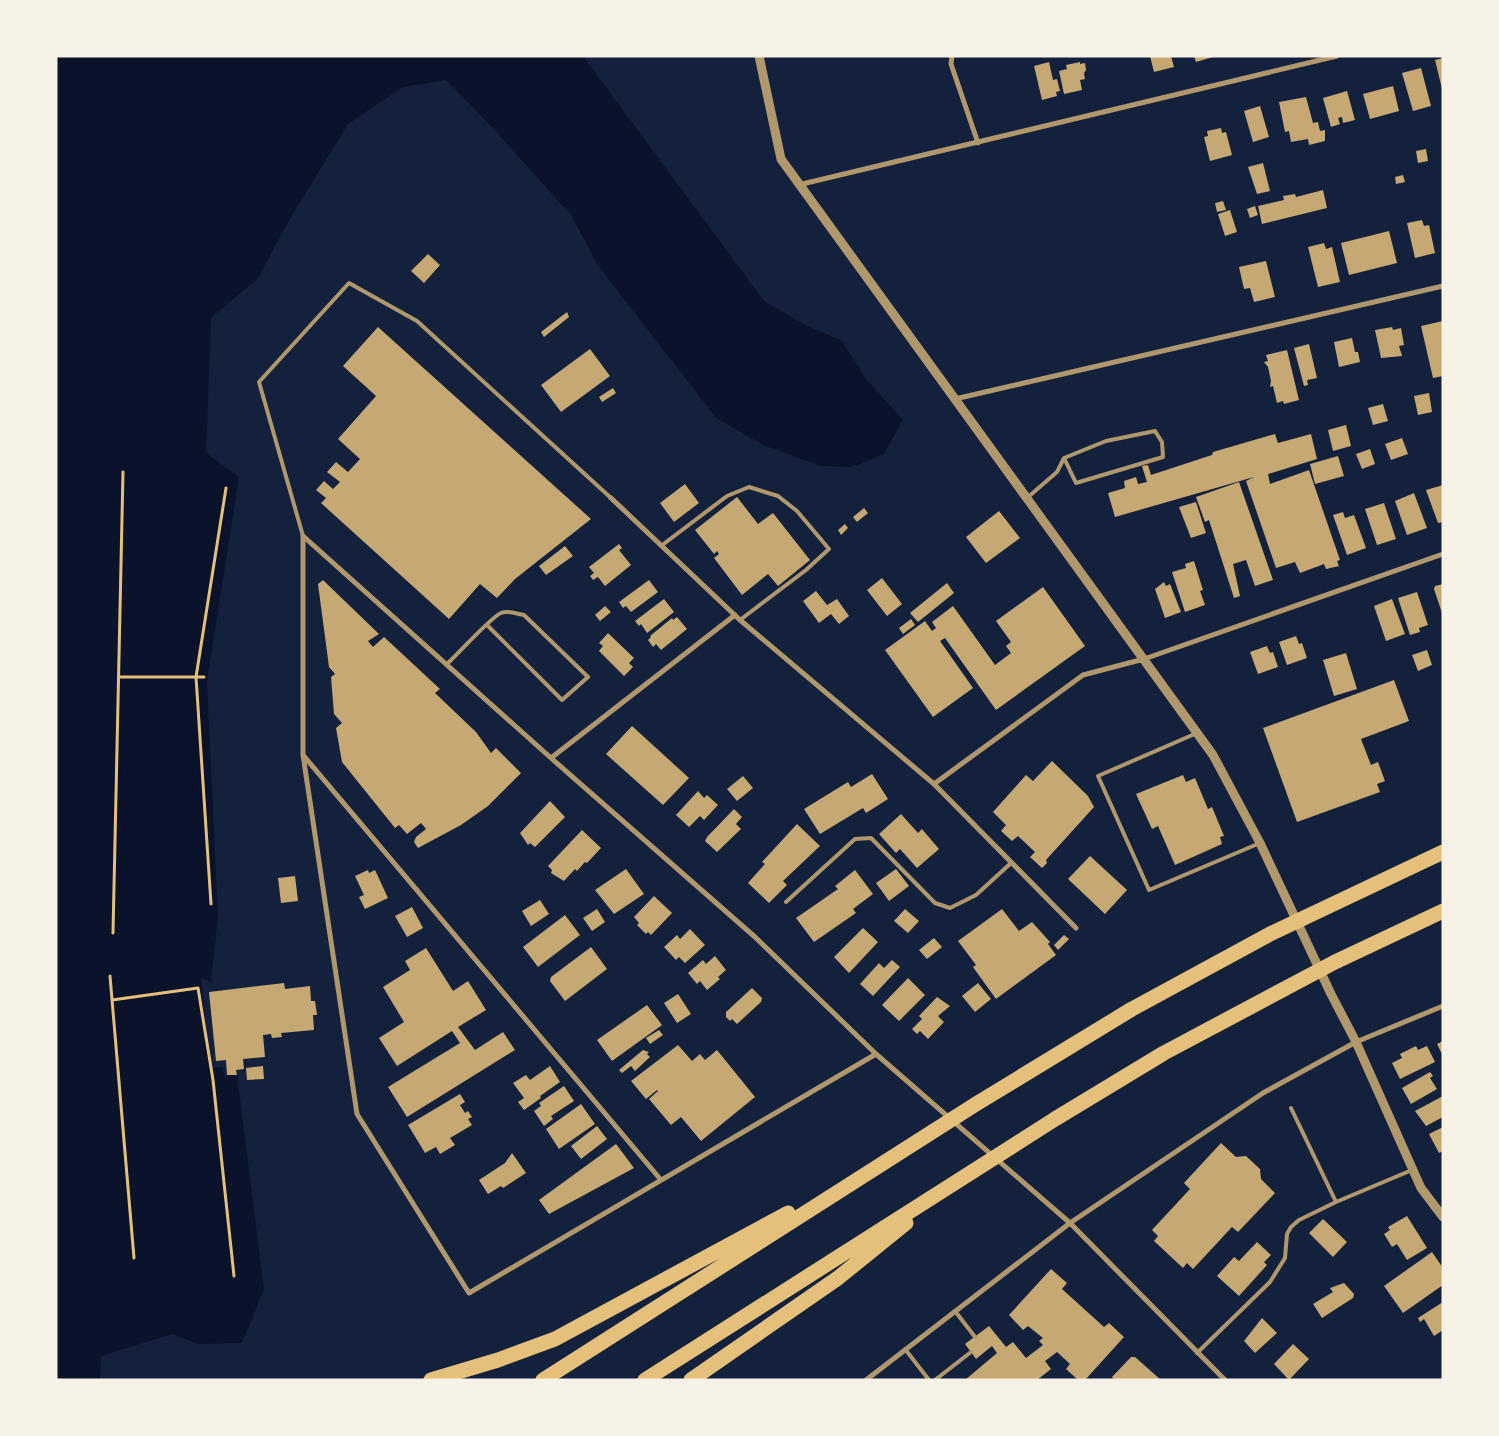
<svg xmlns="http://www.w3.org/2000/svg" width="1499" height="1436" viewBox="0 0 1499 1436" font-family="'IBM Plex Sans',sans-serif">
<rect width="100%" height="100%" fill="#14213d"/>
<path fill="#0b132b" d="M56 56H583L764 301 807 326 841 340 867 380 903 420 884 454 852 467 820 466 763 445 716 418 597 264 571 215 490 125 446 80 403 87 348 124 288 222 258 278 211 318 206 453 239 477 207 681 218 917 211 982 201 978 210 1068 223 1067 224 1076 237 1075 264 1289 242 1343 198 1344 173 1334 101 1356 100 1380H56Z"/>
<path fill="#c6a872" d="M1150 56H1171L1174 67 1154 72Z
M1194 56H1213V57L1196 62Z
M1443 58V89H1442L1435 60Z
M1049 62 1053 80 1057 79 1060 91 1056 92 1057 96 1042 100 1034 66Z
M1080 62V64L1085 63 1086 70 1084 73 1085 79 1080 80 1082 90 1064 94 1059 71 1067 69 1066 65Z
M1421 68 1431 106 1413 111 1402 73Z
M1393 86 1399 111 1370 119 1363 94Z
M1347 91 1355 120 1343 123 1342 117 1338 118 1340 124 1331 127 1323 98Z
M1306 97 1313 123 1318 122 1320 131 1325 130V141L1309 145 1308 139 1291 142 1289 131 1285 132 1279 102Z
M1260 106 1269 137 1253 142 1244 111Z
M1221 128 1222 133 1226 132 1232 155 1210 161 1204 137 1208 136 1207 131Z
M1426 149 1428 161 1418 163 1416 151Z
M1263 163 1270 191 1257 194 1248 167Z
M1403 175 1405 182 1396 184 1395 177Z
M1323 190 1327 208 1262 224 1258 206 1284 200 1283 196 1295 194 1296 197Z
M1223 201 1226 210 1217 212 1215 203Z
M1255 206 1258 215 1250 218 1247 209Z
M1230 210 1237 232 1225 236 1218 214Z
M1422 220 1424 226 1429 225 1435 253 1415 258 1407 223Z
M1389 231 1397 263 1349 275 1341 243Z
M1324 243 1326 249 1332 247 1340 282 1318 287 1308 247Z
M428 254 440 265 424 283 411 271Z
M1266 261 1275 297 1254 302 1250 288 1244 289 1239 267Z
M567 312 569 317 544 337 541 332Z
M1443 321V376L1433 378 1421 326Z
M378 327 591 519 515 579 497 598 480 584 449 619 321 503 326 498 316 490 324 481 333 489 340 482 327 472 336 462 348 472 360 459 338 439 376 396 343 366Z
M1392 327 1393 330 1401 328 1404 345 1399 346 1402 356 1381 358 1375 330Z
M1352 338 1355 352H1358L1360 362 1339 367 1334 342Z
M1309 344 1317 378 1307 380 1308 385 1304 386 1294 348Z
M590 349 610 376 561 412 541 385Z
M1287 350 1299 400 1284 404 1283 401 1277 403 1273 386 1270 387 1271 381 1268 367 1264 362 1268 361 1266 355Z
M613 388 616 393 602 402 599 397Z
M1429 393 1432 412 1418 415 1414 396Z
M1383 404 1388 421 1373 425 1368 408Z
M1346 425 1351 446 1333 451 1328 430Z
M1275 434 1278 443 1311 434 1317 459 1268 474 1270 484 1309 470 1340 560 1337 561 1339 566 1326 569 1324 564 1300 573 1295 562 1276 568 1246 481 1254 477 1115 517 1108 493 1125 488 1124 481 1136 477 1138 484 1147 482 1142 466 1148 465 1151 475 1212 455 1213 452Z
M1402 438 1408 454 1391 460 1385 444Z
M1370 449 1375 464 1362 469 1356 454Z
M1338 456 1344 476 1315 484 1310 464Z
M1239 482 1273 580 1255 586 1246 560 1233 564 1240 596 1234 598 1209 520 1205 522 1196 497Z
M685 484 699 503 674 522 660 503Z
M1443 485V522L1438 523 1426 490Z
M1414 493 1427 528 1407 535 1395 501Z
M737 497 758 524 773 513 810 560 778 586 768 574 742 595 714 558 719 554 717 551 714 554 695 530Z
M1196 502 1206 533 1191 538 1179 507Z
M1384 503 1396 539 1377 545 1365 509Z
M864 508 868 513 857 522 853 517Z
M999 511 1020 538 986 563 966 537Z
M1343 512 1345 518 1354 515 1366 548 1347 555 1333 515Z
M845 524 848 528 841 535 838 530Z
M619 544 622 548 619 550 631 565 605 586 598 577 593 580 590 576 594 573 589 567Z
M565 546 573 556 546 575 539 566Z
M1194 561 1203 590 1200 591 1205 605 1185 612 1172 572 1186 568 1185 564Z
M882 578 902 604 887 616 867 590Z
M323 580 379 634 368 641 373 647 384 637 440 689 435 693 476 732 491 753 496 748 521 773 488 806 461 825 418 848 414 842 416 837 426 829 421 823 407 834 399 825 395 828 342 762 336 728 342 723 334 714 331 677 335 674 329 667 318 584Z
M649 580 658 592 631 612 626 606 623 608 619 602Z
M1164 582 1166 586 1170 584 1181 612 1165 618 1155 589Z
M947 583 954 593 918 622 910 613Z
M1443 584V613H1442L1434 589 1435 586Z
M1043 587 1085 646 996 710 945 638 940 641 973 688 933 717 885 650 925 621 932 631 936 628 932 622 953 606 995 665 1011 653 1006 646 1011 642 996 621Z
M816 591 827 605 837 599 849 616 839 624 831 614 819 623 803 601Z
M1417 592 1428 625 1419 628 1420 632 1410 635 1398 598Z
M664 599 674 612 647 633 641 624 639 626 635 621Z
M1392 599 1405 634 1386 641 1374 606Z
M605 606 611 612 600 621 595 615Z
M677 617 687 629 661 650 656 644 653 647 648 640 651 637 650 636 672 618 673 620Z
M911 619 915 625 903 634 899 628Z
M608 633 634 658 629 663 633 667 624 676 599 651 603 646 599 643Z
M1296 636 1299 644 1302 643 1307 658 1287 665 1279 642Z
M1267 646 1270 653 1273 652 1278 667 1258 674 1250 652Z
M1427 650 1432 665 1418 671 1412 655Z
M1346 653 1357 689 1334 696 1323 660Z
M1394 680 1409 721 1361 739 1371 765 1378 762 1385 781 1377 784 1380 792 1297 822 1263 728Z
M632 726 689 778 663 805 606 754Z
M1052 761 1088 796 1094 807 1046 860 1047 863 1042 868 1030 857 1035 852 1018 836 1012 841 1001 831 1006 825 993 812 1026 775 1033 781Z
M872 774 888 799 866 813 863 808 820 834 804 809 848 782 851 787Z
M1183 775 1186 782 1195 778 1208 809 1212 807 1224 836 1220 837 1222 844 1175 865 1158 826 1152 829 1136 794Z
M743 776 753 788 737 801 727 789Z
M698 791 704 798 707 795 718 805 704 820 700 816 689 827 676 815Z
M550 801 565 817 535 847 530 843 528 845 520 833Z
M734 809 742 817 736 824 741 829 717 852 705 841 707 837Z
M901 814 918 833 922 829 939 849 917 868 900 849 896 853 879 834Z
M797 824 820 846 783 881 787 885 769 903 748 883 765 864 762 862Z
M582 830 601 848 587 863 585 862 577 871 575 869 564 881 551 873 552 870 548 866Z
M1090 856 1127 890 1105 914 1068 879Z
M626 869 644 894 614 914 595 890Z
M896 869 909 886 889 901 876 883Z
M368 870 369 873 375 870 388 898 365 909 359 897 364 895 355 876Z
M855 870 873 894 853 909 856 913 814 942 796 918 838 889 835 886Z
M295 876 298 901 281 903 278 878Z
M654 896 672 913 651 935 648 932 646 934 637 925 639 923 634 917Z
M540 900 549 914 531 926 522 911Z
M412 907 423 928 407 937 395 916Z
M597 909 605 922 592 931 583 918Z
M905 909 919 921 908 933 894 921Z
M1002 909 1019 931 1032 922 1050 942 1048 944 1056 955 996 999 973 967 976 965 958 941Z
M565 915 580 935 538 967 523 947Z
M863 928 878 942 849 973 834 957Z
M690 929 705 945 685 963 679 957 676 960 664 947 677 935 680 939Z
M1064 935 1069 939 1058 950 1054 945Z
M934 938 942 947 927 959 919 950Z
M591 947 607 969 565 1001 550 981 551 977Z
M426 948 453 991 468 981 486 1010 458 1027 475 1050 503 1032 515 1050 407 1117 388 1087 460 1043 452 1031 397 1066 379 1038 404 1022 383 987 410 970 405 961Z
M715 956 726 970 718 977 720 979 707 990 700 981 697 984 688 973 703 960 706 964Z
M892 960 900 967 873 996 860 984 879 963 884 968Z
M908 978 925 995 899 1021 882 1005Z
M284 983 285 989 310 986 311 1001H315L317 1015H313L314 1030 281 1033 282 1037 272 1038 271 1034 263 1035 265 1057 243 1059 244 1069 236 1070 237 1075H227L226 1060 216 1061 209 992Z
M978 983 991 999 975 1012 962 996Z
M752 988 762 998 761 1002 737 1024 732 1019 730 1021 726 1017V1012Z
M678 994 691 1014 677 1023 664 1003Z
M937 997 950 1006 938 1016 944 1022 928 1039 920 1031 917 1034 912 1029 922 1019 919 1016Z
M647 1005 662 1025 612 1061 597 1040Z
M659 1030 663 1035 650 1044 646 1038Z
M1443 1041V1056L1437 1044Z
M678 1045 692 1061 700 1054 705 1060 717 1050 755 1097 701 1141 681 1117 671 1125 649 1099 658 1091 657 1090 646 1099 631 1081Z
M1416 1046 1418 1050 1427 1046 1435 1062 1400 1079 1392 1063 1402 1058 1400 1054Z
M643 1050 649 1052 647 1054 650 1057 635 1071 631 1066 622 1073 619 1070Z
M263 1066 264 1079 247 1080 246 1068Z
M550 1066 560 1082 540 1096 541 1098 524 1110 518 1102 524 1098 513 1083 526 1075 530 1080Z
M1430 1072 1433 1076 1430 1078 1437 1089 1411 1104 1402 1088Z
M564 1086 574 1101 551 1116 553 1119 544 1126 534 1111 541 1106 539 1103Z
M460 1094 465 1102 460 1105 465 1113 468 1111 472 1117 468 1119 472 1125 450 1138 455 1145 440 1154 436 1147 425 1153 408 1125Z
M1443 1096V1117L1426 1126 1415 1111Z
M581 1104 595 1124 559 1149 546 1129Z
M597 1126 607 1139 581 1159 571 1146Z
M1443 1127V1151L1439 1153 1429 1134Z
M1221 1143 1236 1157 1246 1156 1260 1169 1261 1179 1275 1193 1238 1232 1232 1227 1193 1269 1187 1263 1183 1268 1154 1241 1158 1236 1152 1230 1190 1189 1184 1183Z
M616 1144 634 1168 549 1214 539 1200Z
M512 1153 526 1173 503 1188 501 1186 488 1194 479 1180 505 1163Z
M1407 1216 1427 1248 1407 1260 1397 1244 1392 1247 1384 1234 1390 1230 1388 1227Z
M1323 1219 1347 1242 1333 1257 1309 1233Z
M1257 1242 1271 1255 1264 1262 1267 1265 1239 1296 1217 1276 1234 1257 1239 1261Z
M1432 1252 1443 1268V1285L1403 1313 1384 1286Z
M1051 1269 1067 1283 1062 1289 1104 1327 1109 1323 1124 1337 1085 1380H1078L1066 1369 1070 1364 1057 1352 1045 1361 1051 1369 1037 1380H965L997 1353 992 1346 976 1359 965 1344 989 1326 1006 1347 1013 1342 1026 1358 1043 1345 1039 1341 1043 1338 1028 1326 1023 1330 1009 1315Z
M1344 1283 1354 1294 1353 1298 1322 1318 1313 1304 1333 1292 1330 1288Z
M1443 1302V1330L1434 1336 1424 1319 1420 1322 1418 1318Z
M1262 1318 1277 1333 1255 1353 1244 1341Z
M1293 1344 1309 1359 1289 1380 1274 1364Z
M1131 1357H1135L1161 1380H1114L1112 1377Z"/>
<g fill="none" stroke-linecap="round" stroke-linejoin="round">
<path stroke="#e5c07b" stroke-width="3" d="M119 677H204
M211 904 196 677 226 488
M113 933 123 472
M110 976 134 1258
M112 1000 198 988 213 1080 234 1276"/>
<path stroke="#b1986c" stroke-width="4" d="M1027 498 1057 472 1064 458 1106 441 1155 431 1162 442 1163 457 1076 483 1064 458
M303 536 259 382 349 283 417 321 611 498
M661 546 727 496 749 487 778 496 797 511 829 549 806 570 740 620
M447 664C457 655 491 617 501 613 508 610 517 614 524 615L588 677 562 700 487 625
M1197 733 1098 776 1149 890 1260 843
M786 902 855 839 871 838 935 903 950 908 976 895 1011 863
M1336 1202 1412 1170
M955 1311 975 1337
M905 1349 929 1380
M1197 1353 1270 1282 1285 1258 1287 1234 1291 1227 1299 1220 1336 1202 1291 1108
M935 1380 971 1352"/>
<path stroke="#b1986c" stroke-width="5" d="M952 56 951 64 978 143
M798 185 1337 56
M955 399 1443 286
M611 498 740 620 934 784 1076 928
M303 536V755L357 1114 469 1293 876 1054
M303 536 551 758 755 937 876 1054 1070 1223 1225 1380
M303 755 661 1180
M551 758 735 615
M934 784 1083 675 1144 659 1443 554
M866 1380 1070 1223 1263 1093 1356 1042 1443 1006"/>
<path stroke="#b1986c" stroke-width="9" d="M759 56 781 159 1213 755 1260 843 1331 994 1356 1042 1421 1188 1443 1217"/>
<path stroke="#e5c07b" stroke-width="15" d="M431 1380 498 1360 555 1339 788 1213
M543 1380 976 1104 1132 1009 1270 934 1443 852
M645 1380 1055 1119 1164 1053 1335 962 1443 911
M691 1380 838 1278 906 1223"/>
</g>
<rect width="1499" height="1436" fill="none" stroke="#f6f1e7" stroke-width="115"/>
</svg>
